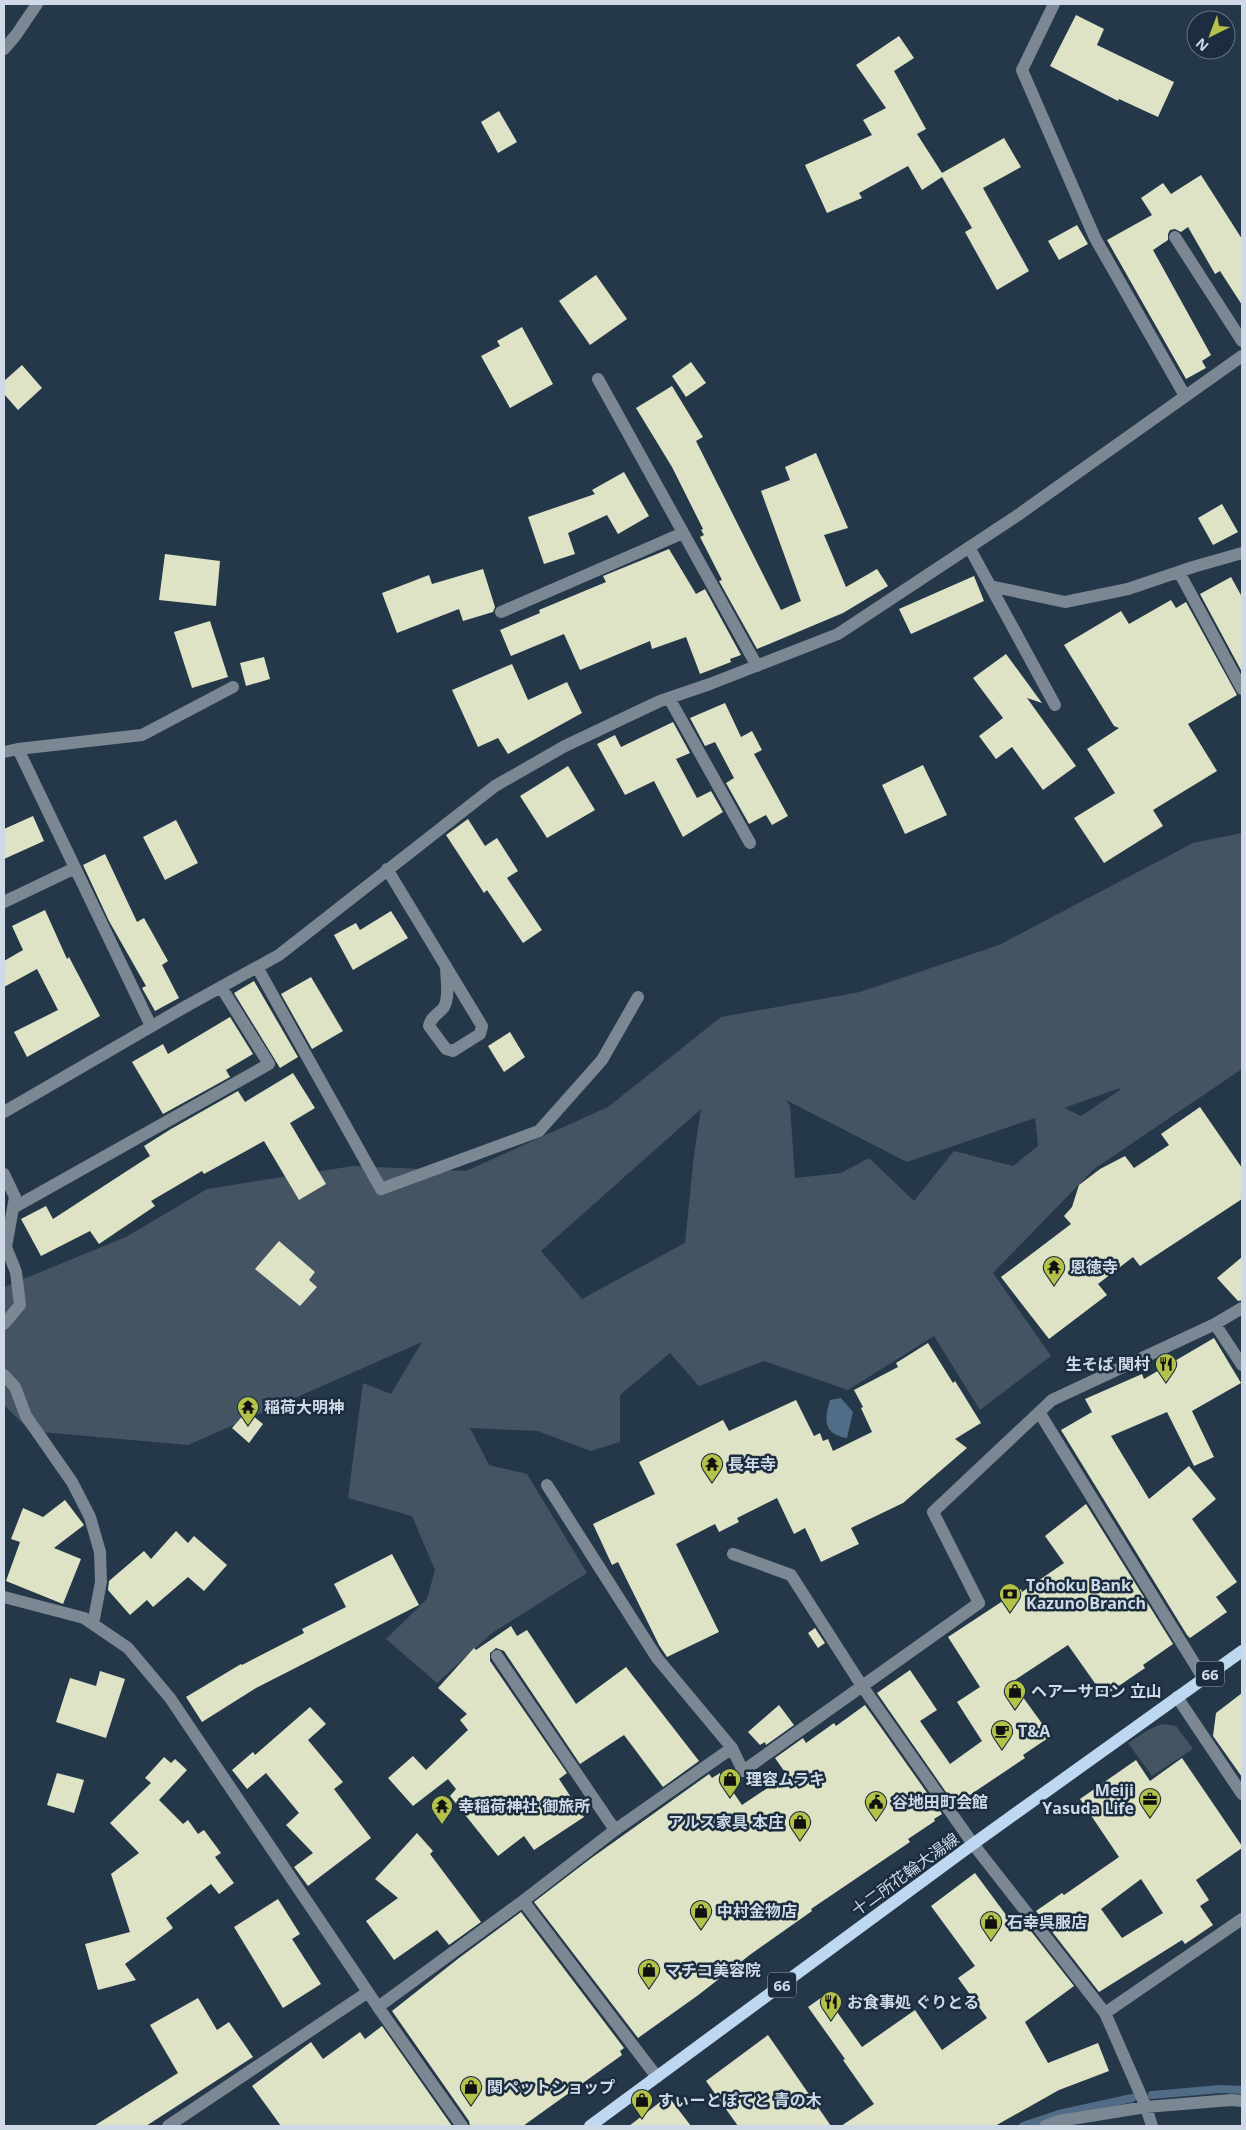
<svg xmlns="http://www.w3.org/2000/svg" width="1246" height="2130" viewBox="0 0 1246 2130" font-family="'Open Sans','Noto Sans JP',sans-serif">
<rect width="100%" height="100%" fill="#253849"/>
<path fill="#455463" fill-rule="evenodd" d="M1242 833V1069L1094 1169 993 1273 1051 1356 980 1410 934 1336 848 1390 764 1361 699 1386 670 1353 620 1395V1442L591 1451 538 1431 470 1428 489 1465 527 1474 587 1573 492 1633 437 1683 386 1639 427 1599 435 1570 412 1516 348 1498 363 1383 391 1394 422 1342 188 1445 30 1431 4 1405V1287L126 1237 207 1189 353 1166 466 1171 608 1107 721 1017 860 992 999 945 1193 843ZM1120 1088V1090L1081 1116 1064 1108ZM786 1100 907 1162 1035 1118 1038 1146 1013 1166 954 1151 914 1201 869 1158 841 1173 795 1178 790 1106ZM701 1109 694 1155 685 1243 582 1299 541 1251Z
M1162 1724 1176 1726 1193 1749 1152 1776 1128 1743 1150 1729Z"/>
<path fill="#516c86" d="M841 1398 853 1412 847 1438C823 1434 824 1420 830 1400Z"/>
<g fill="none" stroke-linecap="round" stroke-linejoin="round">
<path stroke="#516c86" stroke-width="8" d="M1152 2095 1221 2089 1242 2090
M1023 2126 1059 2114 1132 2098"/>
</g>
<path fill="#dee3c5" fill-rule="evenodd" d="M1076 15 1104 29 1097 45 1174 82 1158 117 1119 99 1118 101 1050 66Z
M899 36 914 58 894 71 926 129 917 134 942 173 1004 138 1021 167 983 188 1029 271 997 290 965 232 972 228 942 177 922 190 908 166 859 193 862 198 827 213 805 165 872 135 863 120 886 108 856 65Z
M499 111 517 142 498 153 481 122Z
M1201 175 1242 239V305L1220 271 1215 274 1188 227 1181 232 1175 229 1170 230 1168 234V240L1153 250 1211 355 1202 361 1206 368 1186 379 1107 240 1152 215 1141 198 1163 183 1171 194Z
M1077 225 1088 244 1059 260 1048 241Z
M596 275 627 319 590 345 559 301Z
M522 327 553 384 510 408 481 356 500 346 497 341Z
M691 362 706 383 686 397 672 376Z
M22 365 42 388 18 410 4 394V381Z
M672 386 703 437 696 441 781 610 801 601 761 491 790 480 785 467 816 453 848 528 824 535 846 587 877 569 888 586 843 613 757 649 719 581 722 580 700 537 704 535 701 530 703 529 672 467 636 408Z
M624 472 649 516 618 534 607 515 568 533 575 554 544 564 528 517 595 494 592 490Z
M1222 504 1238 532 1213 545 1198 518Z
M669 549 696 594 705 589 741 655 730 659 731 662 700 674 686 637 652 649 650 641 580 670 564 634 511 656 500 630 540 613 539 610 606 582 603 576Z
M165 554 220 561 216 606 159 600Z
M483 569 495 607 493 612 463 621 459 609 397 633 382 593 429 575 432 584Z
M974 576 984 601 911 634 899 609Z
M1231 577 1242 597V672L1200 594Z
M1171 600 1176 608 1186 602 1237 695 1188 724 1217 771 1153 810 1163 826 1104 863 1074 818 1115 793 1087 749 1119 728 1114 726 1064 645 1121 611 1129 624Z
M210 621 228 677 192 688 174 632Z
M1006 654 1042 703 1027 698 1076 766 1043 790 1012 747 996 759 979 736 1003 718 973 678Z
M264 657 270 679 246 686 240 663Z
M512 664 528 700 567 682 582 713 508 754 498 738 478 747 452 690Z
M725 703 741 737 752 731 762 750 754 754 788 816 772 825 766 815 749 824 726 783 734 778 715 742 705 746 690 718Z
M673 722 690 753 676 759 697 798 711 791 723 812 683 837 654 781 625 795 597 744 615 735 621 747Z
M923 765 947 815 905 834 882 785Z
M568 766 595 810 547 838 520 796Z
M33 816 44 841 4 859V829Z
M468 819 485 846 497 838 518 871 507 878 542 930 523 943 487 890 484 893 446 835Z
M176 820 198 863 165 880 143 837Z
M105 854 137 922 144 918 168 961 162 965 179 998 155 1011 142 988 146 986 109 921 83 865Z
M45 910 67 959 69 957 100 1016 27 1057 14 1032 58 1010 37 969 4 987V961L23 950 12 926Z
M391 911 408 938 353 970 334 935 356 923 360 930Z
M311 977 343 1031 312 1049 281 994Z
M254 981 298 1057 280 1068 234 993Z
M230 1017 253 1054 226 1070 230 1077 163 1114 132 1062 163 1044 168 1054Z
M510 1032 525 1057 504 1072 488 1046Z
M293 1073 315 1108 290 1123 326 1184 299 1200 264 1141 204 1174 202 1171 151 1201 155 1206 99 1244 90 1231 41 1256 21 1219 46 1206 53 1219 150 1156 144 1146 171 1129 238 1091 245 1102Z
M1200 1107 1242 1168V1199L1140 1266 1133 1257 1098 1284 1107 1295 1049 1339 1001 1277 1071 1224 1064 1216 1072 1207 1079 1185 1100 1169 1125 1156 1134 1168 1169 1145 1161 1134Z
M279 1241 315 1272 309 1280 317 1287 300 1306 255 1269Z
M1242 1257V1300L1238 1301 1217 1278Z
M1214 1338 1241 1383 1192 1411 1214 1457 1194 1466 1167 1412 1111 1436 1149 1499 1189 1466 1216 1499 1192 1519 1237 1582 1216 1597 1227 1612 1190 1638 1187 1635 1061 1430 1092 1412 1085 1399 1142 1374 1144 1379Z
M928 1343 953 1383 955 1381 981 1423 955 1439 967 1448 903 1503 851 1528 859 1544 821 1562 805 1528 794 1534 777 1498 737 1518 739 1522 719 1532 715 1524 676 1544 719 1632 667 1657 659 1645 618 1562 612 1565 593 1524 655 1494 639 1462 723 1420 729 1431 796 1400 814 1436 820 1433 823 1441 828 1439 833 1451 872 1432 861 1408 863 1407 854 1390 898 1367 896 1363Z
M247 1411 263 1424 249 1443 232 1428Z
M65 1500 84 1525 54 1548 81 1559 63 1604 6 1581 20 1542 11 1539 23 1508 43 1517Z
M1086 1504 1173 1644 1143 1665 1145 1668 1104 1696 1068 1645 1012 1682 1051 1736 1023 1755 1025 1758 955 1805 877 1693 910 1670 937 1710 920 1721 950 1764 982 1741 957 1702 980 1687 948 1637 1021 1589 1022 1592 1064 1563 1045 1536Z
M176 1531 188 1543 194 1536 227 1565 204 1591 188 1577 153 1607 147 1600 130 1615 108 1590 109 1581 144 1551 151 1559Z
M392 1554 419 1605 256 1688 202 1722 186 1697 241 1664 242 1665 304 1633 302 1629 346 1607 334 1584Z
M511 1626 517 1636 527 1630 576 1704 626 1667 699 1761 663 1787 624 1735 580 1764 504 1651 496 1648 490 1653V1661L567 1773 559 1779 584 1817 534 1850 524 1836 498 1856 450 1796 456 1789 448 1779 413 1806 388 1778 413 1756 426 1770 468 1730 460 1720 467 1714 438 1688 474 1648 476 1650Z
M815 1628 825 1643 818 1648 808 1633Z
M100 1671 125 1679 106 1738 56 1722 70 1678 96 1686Z
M1242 1693V1777L1213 1736 1216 1713Z
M779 1705 794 1725 766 1745 765 1742 760 1745 748 1732Z
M865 1705 942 1814 934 1819 935 1821 908 1839 910 1842 811 1909 812 1911 751 1954 697 1996 638 2038 534 1902 590 1859 709 1774 712 1778 720 1773 742 1805 787 1775 775 1758 803 1738 806 1743 834 1723 836 1726Z
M310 1707 326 1724 308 1740 343 1782 334 1789 371 1838 308 1886 294 1867 313 1853 286 1825 299 1813 266 1773 247 1789 232 1770 253 1752 255 1755Z
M164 1757 171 1763 175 1759 187 1770 159 1800 183 1824 188 1820 198 1834 204 1830 221 1853 215 1857 234 1883 219 1894 211 1884 166 1918 173 1928 125 1964 136 1980 98 1990 85 1944 130 1932 111 1874 139 1853 110 1823 151 1783 145 1778Z
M1182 1758 1242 1846V1848L1196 1880 1209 1900 1200 1906 1213 1925 1185 1944 1182 1940 1099 1992 1036 1911 1062 1893 1064 1895 1119 1857 1080 1799 1136 1760 1150 1781ZM1141 1879 1163 1913 1122 1938 1101 1909Z
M57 1773 84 1780 74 1813 47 1805Z
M417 1833 433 1851 430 1854 481 1922 449 1945 437 1930 394 1960 366 1921 398 1898 375 1879Z
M975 1873 1015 1927 1023 1921 1074 1986 1025 2022 1048 2063 1098 2043 1109 2071 1059 2090 995 2126H841L874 2104 843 2060 845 2059 808 2007 825 1995 862 2047 915 2010 942 2050 987 2018 958 1978 975 1966 931 1906Z
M278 1899 300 1934 292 1939 321 1984 283 2008 234 1927Z
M521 1912 624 2048 620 2051 622 2055 523 2126H470L469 2121 392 2011 459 1958Z
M198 1998 217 2030 229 2022 253 2057 146 2126H94L178 2073 150 2025Z
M382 2026 452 2126H281L252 2086 311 2042 323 2059 360 2032 365 2039Z
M768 2035 831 2126H738L706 2081Z
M668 2096 691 2126H629Z"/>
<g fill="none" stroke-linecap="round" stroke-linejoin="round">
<path stroke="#7b8793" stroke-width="12" d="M1054 4 1022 70 1095 238 1185 396
M4 49 16 35 37 4
M1175 237 1242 341
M598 379 757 666
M969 547 1055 705
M1179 572 1242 689
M990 586 1065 602 1128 589 1193 567 1242 553
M501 612 683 533
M669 698 750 843
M18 749 142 735 233 687
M4 752 18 749 151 1026
M387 869 482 1026 480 1034 453 1051 446 1049 429 1026C431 1016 439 1014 444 1007 450 996 446 979 446 966
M4 902 75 868
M257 967 381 1189 539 1131 602 1060 638 997
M4 1112 183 1008 279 955 495 786 565 746 660 701 710 684 838 634 1018 515 1242 356
M4 1174 15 1197 6 1247 16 1272 20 1305 4 1324
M13 1208 269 1064 221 987
M1215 1324 1242 1365
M4 1375 15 1387 26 1416 72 1482 90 1517 100 1552 101 1582 93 1624
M1039 1412 1204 1679
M547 1485 657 1658 732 1748
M733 1554 791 1575 862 1686 973 1844 1105 2013 1146 2107 1152 2126
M4 1597 84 1618 128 1648 170 1698 378 2007 462 2126
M497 1656 615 1830
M1177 1697 1242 1794
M523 1901 657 2077
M378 2007 523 1901 615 1830 732 1748 743 1771 979 1603 933 1512 1052 1400 1215 1324 1242 1308
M1105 2013 1242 1919
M168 2126 368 1992
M1045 2126 1059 2121 1146 2107 1231 2100 1242 2101"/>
<path stroke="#bfd8f1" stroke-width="12" d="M590 2126 973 1844 1242 1651"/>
</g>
<defs>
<g id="temple-pin" transform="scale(1.125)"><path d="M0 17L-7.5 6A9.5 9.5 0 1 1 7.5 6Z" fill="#b4c24a" stroke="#1b2d3f"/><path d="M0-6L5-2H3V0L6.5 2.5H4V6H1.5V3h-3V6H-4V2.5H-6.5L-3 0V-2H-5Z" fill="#111"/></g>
<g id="restaurant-pin" transform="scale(1.125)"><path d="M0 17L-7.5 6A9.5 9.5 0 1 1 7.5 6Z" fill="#b4c24a" stroke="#1b2d3f"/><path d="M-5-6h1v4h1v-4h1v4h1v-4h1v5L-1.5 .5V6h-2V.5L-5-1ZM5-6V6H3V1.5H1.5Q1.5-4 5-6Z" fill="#111"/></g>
<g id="bank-pin" transform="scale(1.125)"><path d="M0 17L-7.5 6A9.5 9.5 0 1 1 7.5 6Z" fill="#b4c24a" stroke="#1b2d3f"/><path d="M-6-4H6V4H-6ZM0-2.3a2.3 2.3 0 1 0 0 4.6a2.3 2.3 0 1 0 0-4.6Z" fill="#111"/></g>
<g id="shop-pin" transform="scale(1.125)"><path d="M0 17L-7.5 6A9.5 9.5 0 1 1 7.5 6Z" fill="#b4c24a" stroke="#1b2d3f"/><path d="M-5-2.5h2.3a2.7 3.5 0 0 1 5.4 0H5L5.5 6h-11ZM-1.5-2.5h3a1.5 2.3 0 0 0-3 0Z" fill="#111"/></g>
<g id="cafe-pin" transform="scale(1.125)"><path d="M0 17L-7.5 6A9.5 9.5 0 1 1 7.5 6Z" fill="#b4c24a" stroke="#1b2d3f"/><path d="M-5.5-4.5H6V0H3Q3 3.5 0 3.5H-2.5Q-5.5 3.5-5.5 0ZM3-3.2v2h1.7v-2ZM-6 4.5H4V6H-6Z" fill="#111"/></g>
<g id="office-pin" transform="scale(1.125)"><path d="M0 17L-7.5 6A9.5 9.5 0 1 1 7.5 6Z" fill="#b4c24a" stroke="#1b2d3f"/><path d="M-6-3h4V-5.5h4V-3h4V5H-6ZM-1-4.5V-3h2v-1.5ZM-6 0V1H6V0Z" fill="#111"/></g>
<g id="civic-pin" transform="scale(1.125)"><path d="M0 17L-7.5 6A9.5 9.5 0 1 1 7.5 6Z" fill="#b4c24a" stroke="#1b2d3f"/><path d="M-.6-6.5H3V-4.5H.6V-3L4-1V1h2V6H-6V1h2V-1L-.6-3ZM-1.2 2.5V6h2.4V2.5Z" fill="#111"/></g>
</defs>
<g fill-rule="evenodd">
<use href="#temple-pin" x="1054" y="1267"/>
<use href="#restaurant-pin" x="1166" y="1364"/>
<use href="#temple-pin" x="248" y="1407"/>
<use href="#temple-pin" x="712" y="1464"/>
<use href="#bank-pin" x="1010" y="1594"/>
<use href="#shop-pin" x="1015" y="1691"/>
<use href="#cafe-pin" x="1002" y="1731"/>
<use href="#shop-pin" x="730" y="1779"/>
<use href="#office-pin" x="1150" y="1799"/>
<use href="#civic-pin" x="876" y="1802"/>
<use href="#temple-pin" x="442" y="1806"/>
<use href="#shop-pin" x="800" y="1822"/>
<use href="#shop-pin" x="701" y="1911"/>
<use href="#shop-pin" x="991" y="1922"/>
<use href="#shop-pin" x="649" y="1970"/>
<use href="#restaurant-pin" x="831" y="2002"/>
<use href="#shop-pin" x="471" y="2087"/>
<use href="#shop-pin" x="642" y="2100"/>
</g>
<g text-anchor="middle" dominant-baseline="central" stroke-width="5" stroke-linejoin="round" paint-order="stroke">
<g fill="#1b2d3f" stroke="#99a6b4" stroke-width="1">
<rect x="1196" y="1661.5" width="28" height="25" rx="4"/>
<rect x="768" y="1972.5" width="28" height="25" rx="4"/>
</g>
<g font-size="15" font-weight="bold" fill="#cfdae6">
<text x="1210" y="1674">66</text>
<text x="782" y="1985">66</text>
</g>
<g font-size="16" font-weight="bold" fill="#cfdae6" stroke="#1b2d3f" text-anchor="start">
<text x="1070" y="1267">恩徳寺</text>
<text x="1150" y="1364" text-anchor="end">生そば 関村</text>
<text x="264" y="1407">稲荷大明神</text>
<text x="728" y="1464">長年寺</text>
<text x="1026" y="1585">Tohoku Bank<tspan x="1026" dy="18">Kazuno Branch</tspan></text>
<text x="1031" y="1691">ヘアーサロン 立山</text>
<text x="1018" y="1731">T&amp;A</text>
<text x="746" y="1779">理容ムラキ</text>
<text x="1134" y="1790" text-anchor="end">Meiji<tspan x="1134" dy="18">Yasuda Life</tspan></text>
<text x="892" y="1802">谷地田町会館</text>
<text x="458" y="1806">幸稲荷神社 御旅所</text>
<text x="784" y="1822" text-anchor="end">アルス家具 本庄</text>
<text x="717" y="1911">中村金物店</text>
<text x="1007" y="1922">石幸呉服店</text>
<text x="665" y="1970">マチコ美容院</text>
<text x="847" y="2002">お食事処 ぐりとる</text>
<text x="487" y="2087">関ペットショップ</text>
<text x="658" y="2100">すぃーとぽてと 青の木</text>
</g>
<g font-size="16" fill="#cfdae6" stroke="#1b2d3f">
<text transform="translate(905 1874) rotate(-36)">十二所花輪大湯線</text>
</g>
</g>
<rect width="1246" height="2130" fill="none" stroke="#cfdae6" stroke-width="10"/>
<g transform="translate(1211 35) rotate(222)"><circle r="24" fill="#1b2d3f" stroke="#637282"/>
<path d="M0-4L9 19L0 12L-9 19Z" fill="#b4c24a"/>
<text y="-8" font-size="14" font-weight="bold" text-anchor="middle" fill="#cfdae6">N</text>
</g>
</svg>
